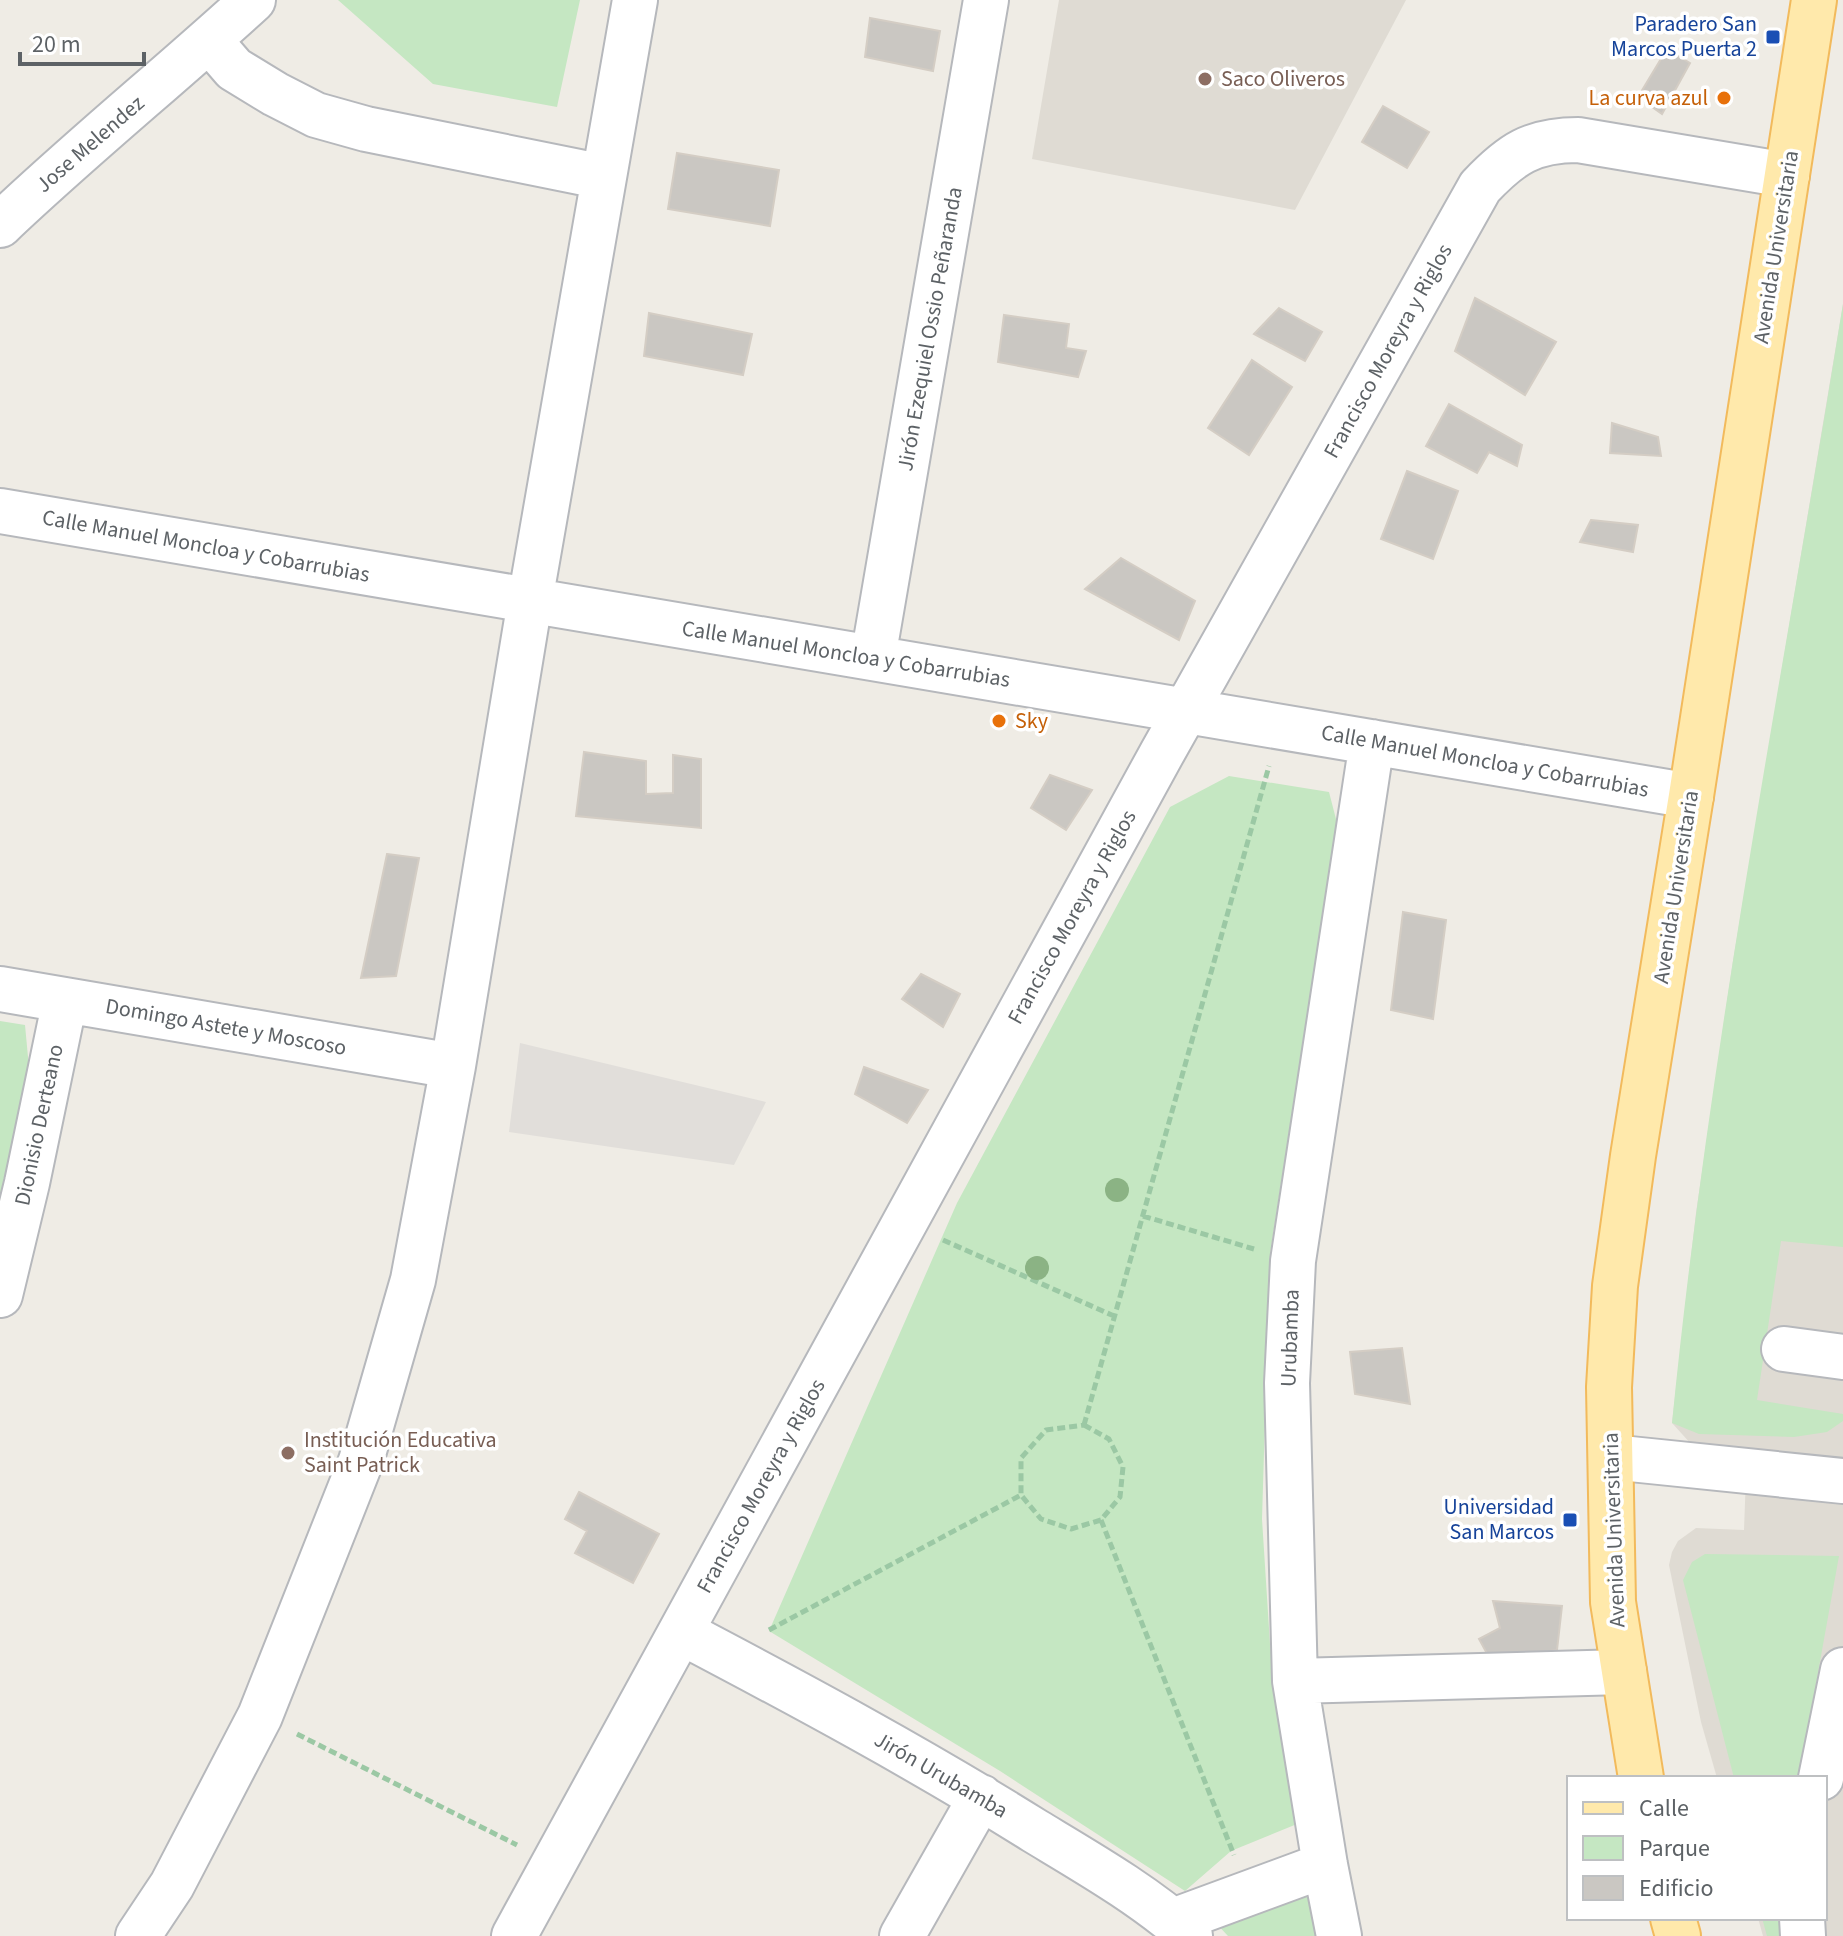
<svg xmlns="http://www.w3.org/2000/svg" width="1843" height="1936" viewBox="0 0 1843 1936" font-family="'Source Sans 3',sans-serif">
<rect width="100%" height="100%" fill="#efece5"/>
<path fill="#e1deda" d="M520 1043 766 1102 734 1165 509 1132Z"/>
<path fill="#dfdbd3" d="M1059 0H1406L1295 210 1032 159Z
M1843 304V1936H1763L1758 1918H1825V1778H1717L1701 1722 1669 1565 1672 1552 1678 1541 1696 1528 1744 1530 1747 1449 1692 1445 1672 1423 1696 1213 1733 961Z"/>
<path fill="#c5e7c2" d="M338 0H580L557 107 433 84Z
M1843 304V1247L1781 1241 1757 1400 1843 1414V1421L1827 1432 1794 1437 1699 1434 1672 1423C1709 1047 1783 676 1843 304Z
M1229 776 1329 792 1337 823 1270 1254 1262 1519 1270 1644 1297 1824 1231 1851 1185 1891 1000 1771 769 1631 957 1203 1170 807Z
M0 1021 25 1025 36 1142 0 1260Z
M1705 1554 1839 1556 1799 1778H1734L1683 1580 1692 1562Z
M1307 1886 1318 1936H1228L1214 1921 1262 1913Z
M1762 1918H1786L1787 1936H1767Z"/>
<path fill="#cac7c2" stroke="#d4cdc4" stroke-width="2" d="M870 18 940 31 933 71 865 57Z
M1667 49 1690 63 1662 114 1638 97Z
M1383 106 1429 132 1407 168 1362 142Z
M677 153 779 170 770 226 668 209Z
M1475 298 1556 342 1525 395 1455 351Z
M1279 308 1322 332 1305 361 1254 334Z
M649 313 752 334 743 375 644 356Z
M1004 315 1069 324 1066 348 1086 351 1078 377 998 362Z
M1252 360 1292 387 1249 455 1208 428Z
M1449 404 1522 445 1517 466 1489 452 1477 473 1426 446Z
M1612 423 1658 437 1661 456 1610 453Z
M1407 471 1458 491 1433 559 1381 539Z
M1591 520 1638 525 1633 552 1580 542Z
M1121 558 1195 601 1179 640 1085 589Z
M584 752 646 761V794L673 793V755L701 759V828L576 816Z
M1050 775 1092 790 1066 830 1031 808Z
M387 854 419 858 396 976 361 978Z
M1403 912 1446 920 1433 1019 1391 1010Z
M921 974 960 994 943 1027 902 999Z
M864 1067 928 1090 907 1123 855 1094Z
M1402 1348 1410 1404 1355 1394 1350 1352Z
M579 1492 659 1534 633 1583 575 1553 587 1531 565 1519Z
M1493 1601 1562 1606 1557 1650 1491 1661 1479 1639 1500 1628Z"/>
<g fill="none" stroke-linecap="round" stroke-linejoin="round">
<g stroke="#b6b8bc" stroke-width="48">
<path id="minor" d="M209 40 234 69 275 94 316 115 366 129 604 177
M0 225C82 147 170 76 253 0
M0 511 1691 796
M873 658 986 0
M0 989 453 1066
M0 1295 27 1183 65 1000
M1784 1349 1843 1357
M1611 1457 1843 1481
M681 1632C801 1695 920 1759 1035 1831 1088 1863 1144 1895 1190 1936
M1295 1681 1624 1672
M1821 1778 1843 1670
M1802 1918 1803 1936
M1173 1921 1325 1865
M138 1936 172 1885 260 1716 361 1461 413 1280 453 1066 530 601 635 0
M514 1936 1162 753 1480 187C1511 154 1532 140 1578 140L1787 175
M902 1936 981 1797
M1339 1936 1325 1865 1295 1681 1287 1383 1293 1261 1372 742"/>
</g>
<g stroke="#f2ba5c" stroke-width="48">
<path id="major" d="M1641 1778 1613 1602 1609 1387 1615 1286 1633 1156 1691 796 1814 0
M1673 1918 1678 1936"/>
</g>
<path stroke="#9bc8a4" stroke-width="5" stroke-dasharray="8 4" stroke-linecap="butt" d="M1143 1216 1254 1249
M943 1240 1114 1316
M1084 1425 1269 766
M1084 1425 1109 1439 1123 1467 1120 1497 1101 1520 1071 1529 1041 1519 1021 1495V1458L1046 1430Z
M1101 1520 1234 1855
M769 1630 1021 1495
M297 1734 517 1845"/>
<use href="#minor" stroke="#fff" stroke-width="44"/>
<use href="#major" stroke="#ffe9ab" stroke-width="44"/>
</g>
<g fill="#8bb384">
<circle cx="1117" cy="1190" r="12"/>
<circle cx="1037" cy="1268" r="12"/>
</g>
<g fill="#1a4fb4" stroke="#fff" stroke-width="3">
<rect x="1765" y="29" width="16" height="16" rx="4"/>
<rect x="1562" y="1512" width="16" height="16" rx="4"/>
</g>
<g fill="#8d6e63" stroke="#fff" stroke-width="3">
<circle cx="1205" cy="79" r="8"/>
<circle cx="288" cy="1453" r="8"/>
</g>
<g fill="#e8710a" stroke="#fff" stroke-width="3">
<circle cx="1724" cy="98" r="8"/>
<circle cx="999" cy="721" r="8"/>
</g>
<g text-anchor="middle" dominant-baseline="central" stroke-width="7" stroke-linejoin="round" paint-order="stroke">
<g font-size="22" fill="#164399" stroke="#fff" text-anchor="end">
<text x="1757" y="24">Paradero San<tspan x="1757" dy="25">Marcos Puerta 2</tspan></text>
<text x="1554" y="1507">Universidad<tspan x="1554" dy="25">San Marcos</tspan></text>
</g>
<g font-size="22" fill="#785e54" stroke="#fff" text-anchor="start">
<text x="1221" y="79">Saco Oliveros</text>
<text x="304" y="1440">Institución Educativa<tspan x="304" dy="25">Saint Patrick</tspan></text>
</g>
<g font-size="22" fill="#c56008" stroke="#fff" text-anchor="end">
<text x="1708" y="98">La curva azul</text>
<text x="1015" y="721" text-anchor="start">Sky</text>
</g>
<g font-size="22" fill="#5d6266" stroke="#fff">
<text transform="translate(90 144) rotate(-41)">Jose Melendez</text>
<text transform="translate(1776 247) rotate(-81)">Avenida Universitaria</text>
<text transform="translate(930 329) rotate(-80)">Jirón Ezequiel Ossio Peñaranda</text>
<text transform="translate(1388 351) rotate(-61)">Francisco Moreyra y Riglos</text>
<text transform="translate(206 546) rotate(10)">Calle Manuel Moncloa y Cobarrubias</text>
<text transform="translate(846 654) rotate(9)">Calle Manuel Moncloa y Cobarrubias</text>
<text transform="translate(1485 761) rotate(10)">Calle Manuel Moncloa y Cobarrubias</text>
<text transform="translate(1676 887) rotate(-81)">Avenida Universitaria</text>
<text transform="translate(1072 917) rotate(-61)">Francisco Moreyra y Riglos</text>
<text transform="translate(226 1027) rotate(10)">Domingo Astete y Moscoso</text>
<text transform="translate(39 1125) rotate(-78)">Dionisio Derteano</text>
<text transform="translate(1290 1338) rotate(-88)">Urubamba</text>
<text transform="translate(761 1486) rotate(-61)">Francisco Moreyra y Riglos</text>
<text transform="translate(1614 1530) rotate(-92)">Avenida Universitaria</text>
<text transform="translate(941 1775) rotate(30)">Jirón Urubamba</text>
</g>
</g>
<rect x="1567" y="1776" width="260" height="144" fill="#ffffff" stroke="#bec0c2" stroke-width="2"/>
<rect x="1583" y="1802" width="40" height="12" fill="#ffe9ab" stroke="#bec0c2" stroke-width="2"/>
<text x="1639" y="1816" font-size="24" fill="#5d6266">Calle</text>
<rect x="1583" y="1836" width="40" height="24" fill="#c5e7c2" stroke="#bec0c2" stroke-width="2"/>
<text x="1639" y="1856" font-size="24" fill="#5d6266">Parque</text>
<rect x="1583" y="1876" width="40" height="24" fill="#cac7c2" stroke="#bec0c2" stroke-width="2"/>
<text x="1639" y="1896" font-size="24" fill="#5d6266">Edificio</text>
<path d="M20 52v12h124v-12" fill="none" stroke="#5d6266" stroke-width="4"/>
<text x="32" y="52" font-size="24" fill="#5d6266" stroke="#ffffff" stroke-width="6" paint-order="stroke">20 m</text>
</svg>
